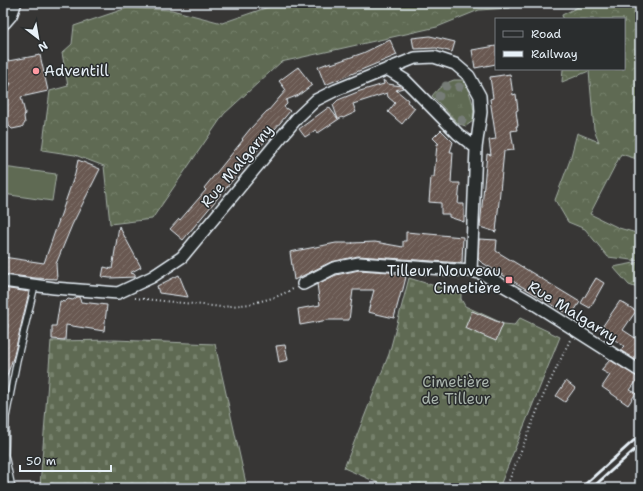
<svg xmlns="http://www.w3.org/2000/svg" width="643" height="491" viewBox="0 0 643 491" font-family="'Shantell Sans',sans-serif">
<defs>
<pattern id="grass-tufts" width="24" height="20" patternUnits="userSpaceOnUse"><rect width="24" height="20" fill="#5f6b52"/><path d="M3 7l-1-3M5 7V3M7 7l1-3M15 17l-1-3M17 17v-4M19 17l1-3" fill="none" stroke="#76816c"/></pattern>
<pattern id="forest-crowns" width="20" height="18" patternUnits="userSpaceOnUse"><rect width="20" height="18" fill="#5f6b52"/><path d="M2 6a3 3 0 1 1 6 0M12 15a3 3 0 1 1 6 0" fill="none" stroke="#76816c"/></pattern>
<pattern id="cemetery-stones" width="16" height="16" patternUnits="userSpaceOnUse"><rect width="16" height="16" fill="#5f6b52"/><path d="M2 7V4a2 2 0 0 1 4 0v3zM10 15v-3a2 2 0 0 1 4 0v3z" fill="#76816c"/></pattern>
<pattern id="building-hatch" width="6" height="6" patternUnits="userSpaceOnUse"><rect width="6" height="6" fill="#695951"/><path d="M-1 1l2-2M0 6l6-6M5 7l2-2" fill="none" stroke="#7e716b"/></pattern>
</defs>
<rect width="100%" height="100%" fill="#373635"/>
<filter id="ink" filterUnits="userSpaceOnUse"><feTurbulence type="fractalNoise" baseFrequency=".025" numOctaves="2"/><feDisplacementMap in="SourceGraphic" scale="8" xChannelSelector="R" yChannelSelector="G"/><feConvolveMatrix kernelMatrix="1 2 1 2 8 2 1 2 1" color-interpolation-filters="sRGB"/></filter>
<g filter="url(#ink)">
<path fill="url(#grass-tufts)" stroke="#a4aea5" d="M454 80H463C470 93 476 106 473 121L466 126 459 124 432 96C438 88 445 83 454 80Z"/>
<path fill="url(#forest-crowns)" stroke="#a4aea5" d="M280 3H515L510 8 479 10 437 27 281 62 224 114 152 219 110 224 104 166 75 155 42 150 50 91 68 86 62 53 72 44 74 26 127 8 172 10 222 23Z
M580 3H640V160L621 154 590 214 619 228 640 234V261L608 257 585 229 568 222 555 200 570 160 577 133 599 142 594 129 589 71 562 82 563 69H624V19H563L562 15 582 5Z
M640 262V289L629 285 613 267Z"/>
<path fill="url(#cemetery-stones)" stroke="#a4aea5" d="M409 278 461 294V299L465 306 504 324 514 325 520 318 560 337 499 488H390L344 468 389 354Z
M115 340 215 344 247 488H78L40 486 51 341Z"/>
<path fill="#5f6b52" stroke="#a4aea5" d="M3 167 56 174 52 201 3 194Z"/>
<path fill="url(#building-hatch)" stroke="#e8f1f8" d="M430 36 455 42 452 52 436 48 414 49 412 38Z
M390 40 397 55 325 85 318 67 331 62V64L363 53Z
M496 46V64L475 68 472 50Z
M40 55 48 91 21 97 25 113 24 117 25 123 22 127 12 129 9 126 7 116 3 117V98L11 83 3 84V62Z
M298 67 312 85 299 95 286 100 287 104 284 107 290 111 183 240 170 229 179 219 180 220 206 190 204 188 243 140 242 139 250 129 267 111H268L286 90 279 81Z
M510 74 513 95 516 94 518 110 516 111 518 126H516L517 130 511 131 514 150 504 151 496 232 480 227 487 154 491 155 489 140 496 139 490 99 493 98 490 77Z
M383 80 388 84 401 86 403 88 396 90 408 100 407 102 415 108 402 124 388 112 395 103 388 97 387 93 353 104 356 112 343 118 342 117 318 133 316 130 305 137 299 129 329 107 338 119 333 105 338 100 360 91 384 84Z
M441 130 453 142 450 152H453L451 183H460L458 204H464V222L449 217V214H441V203L429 202 431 177H434L437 144H439L433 138Z
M78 160 100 169 72 225 56 264 57 279 35 278 3 274V257L44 263 75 174Z
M119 226 141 267 130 273 135 274V277L110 278 102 277 104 267 112 269Z
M406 232 463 237 462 263 358 256 331 262 294 280 290 252 336 243H353H352L375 242 403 247V241H406Z
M479 239 497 240 496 251 580 302 571 316 481 262 478 259Z
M359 270 389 272 406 277 402 293 401 292 394 318 368 312 374 290H353L349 320H328L300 325 298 309 320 305 317 284 336 275Z
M179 275 188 297 159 293 157 286Z
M596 278 604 283 590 308 581 303Z
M3 288 29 292 14 355 5 382H3V357L8 324H3Z
M77 297H79L81 302 107 305 104 331 66 325 65 340 52 339V326H56L60 301 65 302 68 299 73 300Z
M620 301 636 311 623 330 640 341V363L620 350 624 346 600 330Z
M472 311 503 324 496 341 465 328Z
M285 345 288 360 279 362 276 346Z
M610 360 639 378 630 390 636 393 628 405 602 387 610 375 601 370Z
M566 381 575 388 565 402 556 396Z"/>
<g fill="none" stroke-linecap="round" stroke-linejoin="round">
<g stroke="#e8f1f8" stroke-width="8">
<path id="lane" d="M12 488 5 455 6 417 17 360 35 285"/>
</g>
<g stroke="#e8f1f8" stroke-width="14">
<path id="street" d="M387 69 405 80 458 134 476 148
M3 281 54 288 118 293 152 277 182 257 297 118 316 100 336 90 415 58 434 57 455 64 469 76 480 96 481 112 476 148 471 271
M303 284 334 268 359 263 471 271 483 274 528 300 640 371"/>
</g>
<g stroke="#e8f1f8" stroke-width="19">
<path id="secondary" d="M3 21 9 14 13 3"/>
</g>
<path stroke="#e8f1f8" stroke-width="2" stroke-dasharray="1 3" stroke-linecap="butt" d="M135 298 222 307 250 304 276 297 293 289
M506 488 544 394 570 340"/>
<use href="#lane" stroke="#2a2d2e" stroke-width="5.5"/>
<use href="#street" stroke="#2a2d2e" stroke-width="11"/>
<use href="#secondary" stroke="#2a2d2e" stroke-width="16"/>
<path stroke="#e8f1f8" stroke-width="3" d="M581 488 640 435
M592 488 640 445"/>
</g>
<g fill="#767c77">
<circle cx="446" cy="86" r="4.5"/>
<circle cx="459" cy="87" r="4.5"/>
<circle cx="439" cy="96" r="4.5"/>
<circle cx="462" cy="120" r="4.5"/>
</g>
</g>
<g fill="#ff9aa2" stroke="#2a2d2e" stroke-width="1.5">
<circle cx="36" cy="71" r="4"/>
<rect x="505" y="276" width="8" height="8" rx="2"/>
</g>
<g text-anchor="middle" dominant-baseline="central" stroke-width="3" stroke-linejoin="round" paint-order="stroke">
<g font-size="15" fill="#e8f1f8" stroke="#2a2d2e" text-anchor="start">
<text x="44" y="71">Adventill</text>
<text x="501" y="271" text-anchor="end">Tilleur Nouveau<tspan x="501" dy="17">Cimetière</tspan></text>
</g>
<g font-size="15" fill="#e8f1f8" stroke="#2a2d2e">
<text transform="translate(237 166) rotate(-50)">Rue Malgarny</text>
<text transform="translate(573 312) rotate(32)">Rue Malgarny</text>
</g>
<g font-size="15" fill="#aab5ad" stroke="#2a2d2e">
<text x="456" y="382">Cimetière<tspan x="456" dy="17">de Tilleur</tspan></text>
</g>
</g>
<rect width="643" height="491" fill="none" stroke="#2a2d2e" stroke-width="16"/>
<rect x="8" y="8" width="627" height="475" fill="none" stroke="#e8f1f8" stroke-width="1.5" filter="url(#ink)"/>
<rect x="495" y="18" width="130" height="52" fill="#2a2d2e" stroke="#767b7f"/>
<rect x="503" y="31" width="20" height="6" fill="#2a2d2e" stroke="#767b7f"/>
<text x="531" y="38" font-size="12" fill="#e8f1f8">Road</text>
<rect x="503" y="51" width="20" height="6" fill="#e8f1f8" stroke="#767b7f"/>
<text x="531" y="58" font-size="12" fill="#e8f1f8">Railway</text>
<g transform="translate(38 38) rotate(149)" stroke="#2a2d2e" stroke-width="3" paint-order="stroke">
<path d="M0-3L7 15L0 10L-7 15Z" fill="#e8f1f8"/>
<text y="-6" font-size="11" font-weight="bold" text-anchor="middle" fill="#e8f1f8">N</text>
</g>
<path d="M20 465v6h91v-6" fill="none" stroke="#e8f1f8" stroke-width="2"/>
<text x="26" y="465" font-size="12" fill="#e8f1f8" stroke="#2a2d2e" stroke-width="3" paint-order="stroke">50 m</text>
</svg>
